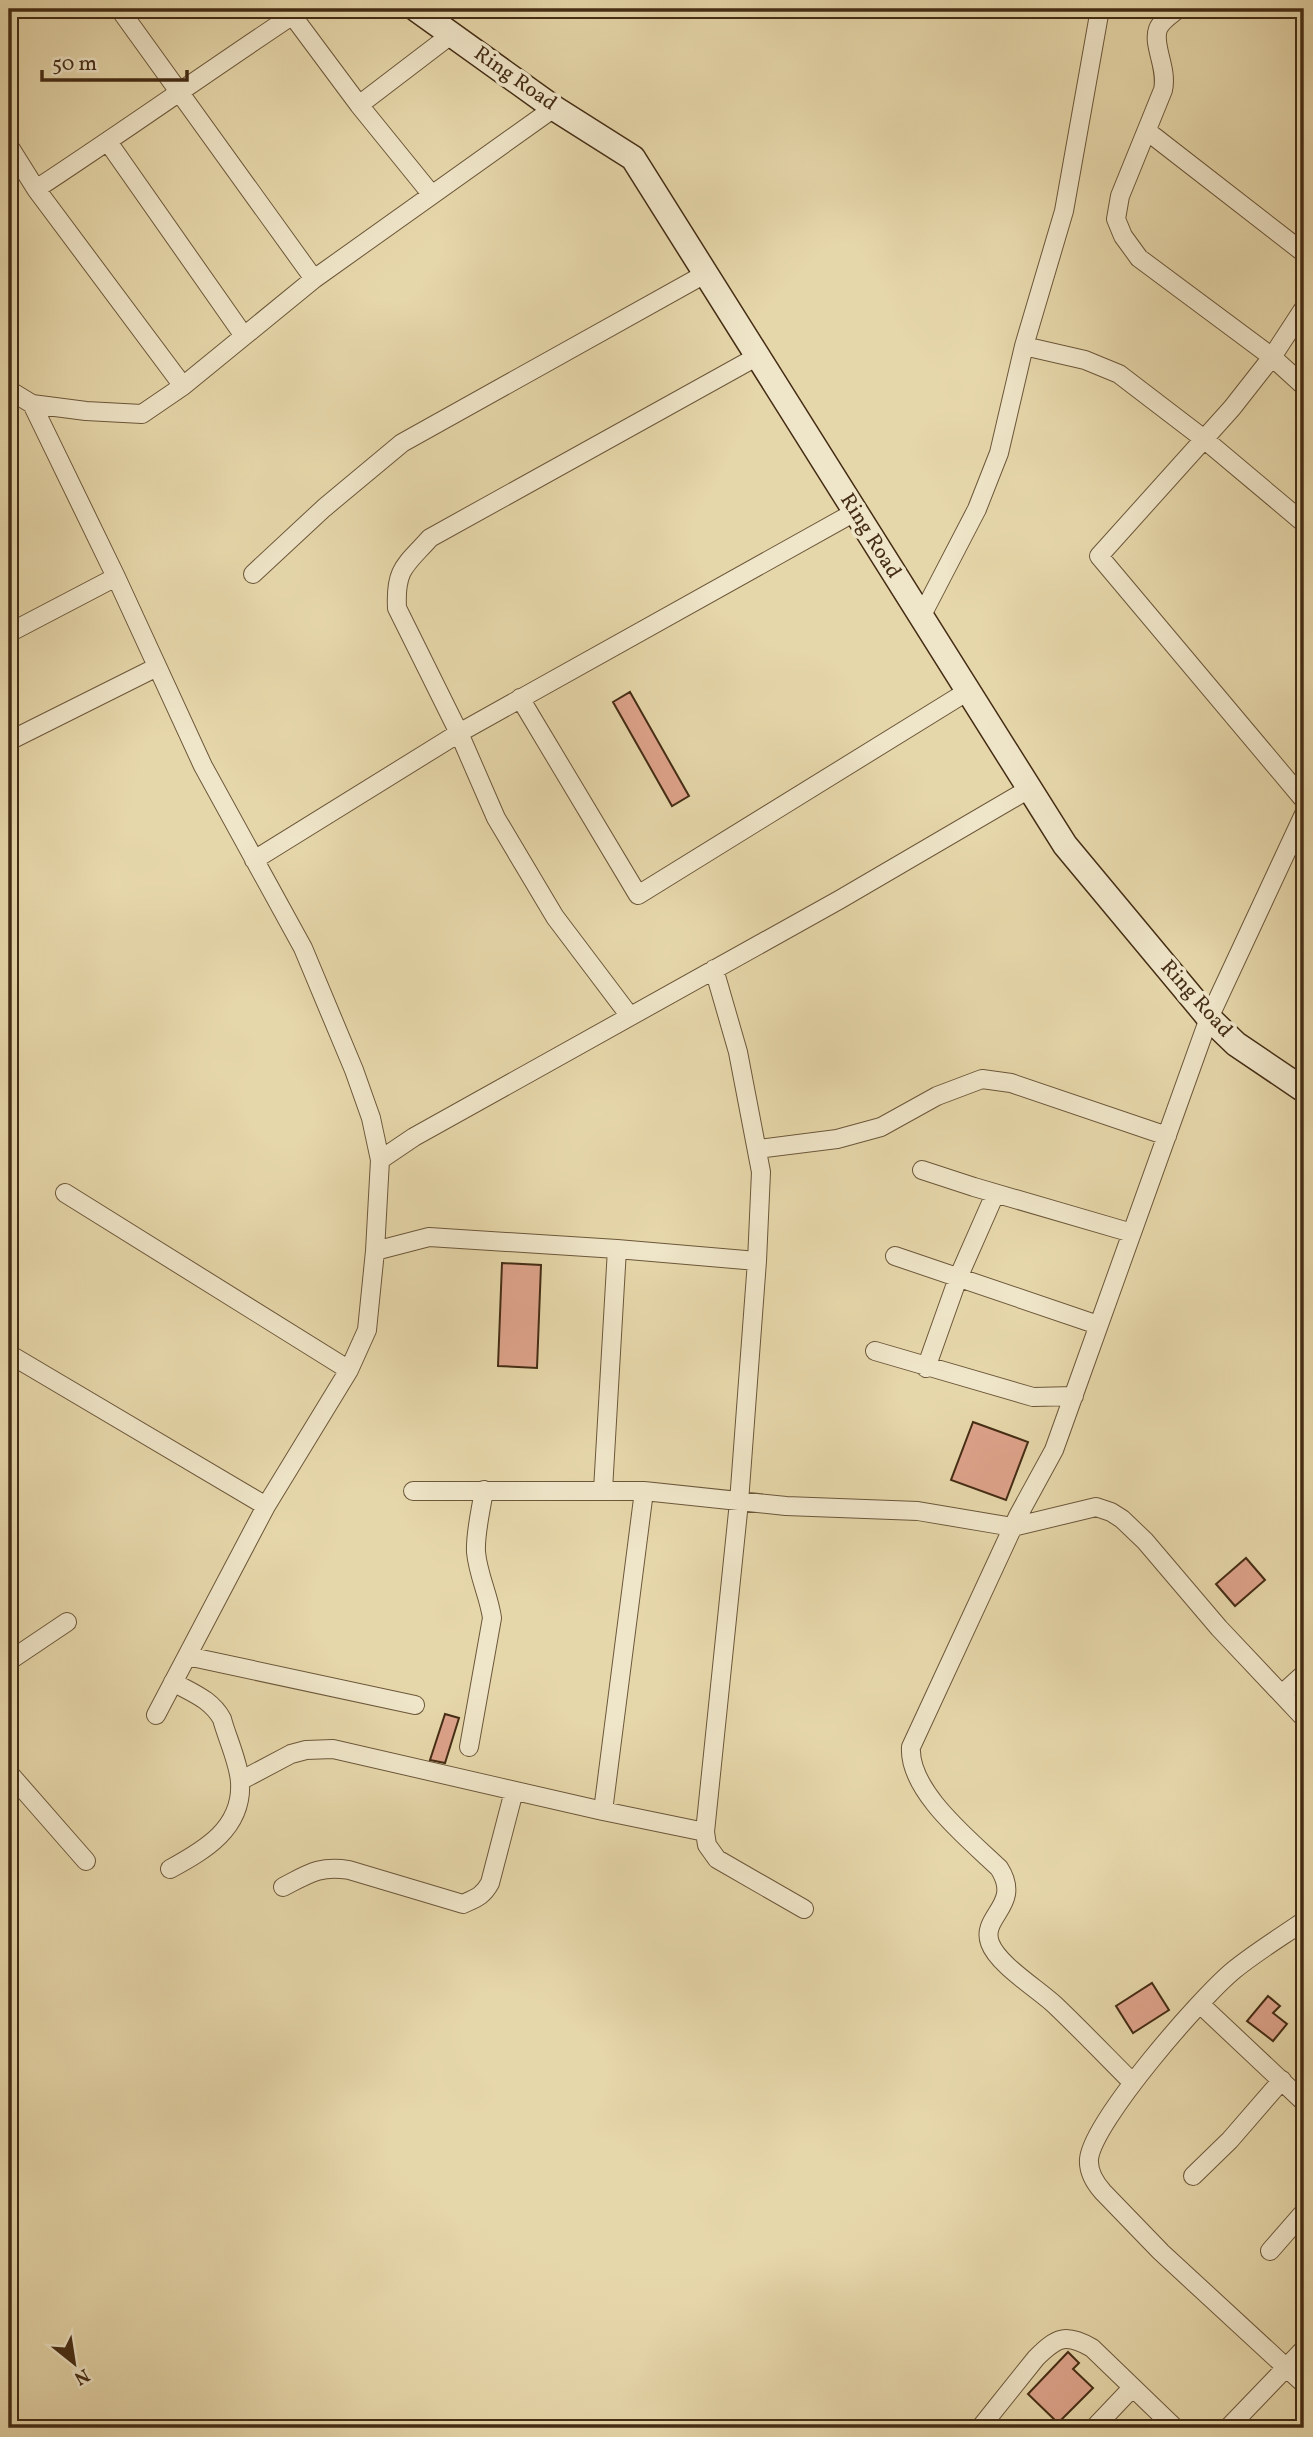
<svg xmlns="http://www.w3.org/2000/svg" width="1313" height="2437" viewBox="0 0 1313 2437" font-family="Vollkorn,serif">
<rect width="100%" height="100%" fill="#e6d7aa"/>
<filter id="stains"><feTurbulence type="fractalNoise" baseFrequency=".00286" numOctaves="4"/><feColorMatrix values="0 0 0 0 .2 0 0 0 0 .09 0 0 0 0 .02 0 0 0 .5 -.17"/></filter>
<radialGradient id="worn" r=".72"><stop offset=".6" stop-color="#630" stop-opacity="0"/><stop offset="1" stop-color="#630" stop-opacity=".3"/></radialGradient>
<path fill="#dea38b" stroke="#442c14" stroke-width="2" d="M630 692 689 796 672 806 613 702Z
M502 1263 541 1265 537 1368 498 1366Z
M973 1422 1028 1442 1006 1500 951 1480Z
M1246 1558 1265 1580 1235 1606 1216 1584Z
M445 1714 459 1718 445 1763 430 1760Z
M1152 1983 1169 2010 1133 2033 1116 2006Z
M1268 1996 1280 2006 1273 2013 1287 2024 1273 2041 1247 2021Z
M1068 2352 1079 2363 1073 2369 1093 2388 1058 2423 1028 2394Z"/>
<g fill="none" stroke-linecap="round" stroke-linejoin="round">
<g stroke="#6c573a" stroke-width="20">
<path id="minor" d="M1178 9C1172 14 1161 21 1158 29 1152 45 1168 68 1163 90L1120 196 1116 219 1123 236 1139 258 1272 357 1304 386
M123 14 314 279
M292 15 359 105 432 195
M359 105 452 34
M1147 131 1304 253
M108 142 244 336
M9 146 36 189
M1304 308 1272 357 1232 408 1099 556 1304 800
M1024 346 1085 360 1119 374 1204 439 1304 523
M183 386 36 189C126 130 213 68 302 9
M9 390 32 404 86 411 142 414 183 386 314 279 554 108
M32 404 116 577 203 766 303 948 354 1070 371 1118 380 1160 375 1251 367 1330 349 1370 266 1506 156 1715
M253 574 324 508 402 443 705 274
M921 617 977 509 999 453 1024 346 1064 211 1100 9
M9 633 116 577
M520 698 638 895 968 691
M9 741 157 667
M254 860 459 733 855 512
M714 969 738 1052 761 1172 757 1261 739 1502 705 1832 707 1845 717 1859 804 1909
M629 1015 555 917 496 818 459 733 397 608C395 568 406 565 430 538L758 356
M758 1149 837 1139 881 1127 937 1096 982 1079 1011 1083 1167 1136
M380 1160 414 1137 839 900 1029 789
M922 1170 974 1187 1132 1233
M65 1193 349 1370
M375 1251 429 1237 617 1249
M895 1256 1098 1325
M875 1351 1033 1397 1074 1396
M9 1354 266 1506
M926 1368 958 1278 995 1194
M603 1490 617 1249 757 1261
M413 1491H644L786 1506 918 1511 1013 1527 1096 1507 1111 1512 1122 1519 1145 1541 1219 1628 1304 1718
M187 1656 415 1705
M9 1661 67 1622
M1282 1694 1304 1674
M469 1747 492 1618C489 1596 478 1575 476 1552 475 1533 481 1510 484 1490
M9 1773 86 1861
M240 1781 291 1754 306 1750 333 1749 603 1811 705 1832
M603 1811 644 1491
M170 1869C205 1850 243 1828 240 1782 239 1763 227 1738 222 1719 211 1699 192 1693 173 1682
M283 1887C308 1874 320 1865 349 1870L463 1904C476 1898 483 1896 490 1883L514 1791
M1304 1921C1281 1937 1256 1952 1234 1970 1202 1996 1093 2121 1089 2159 1088 2172 1095 2183 1103 2192L1161 2252 1304 2384
M1200 2004 1304 2102
M1133 2083C1107 2057 1082 2031 1056 2006 1038 1989 998 1965 990 1943 980 1916 1023 1905 999 1868 970 1840 908 1791 911 1747L1018 1516 1054 1450 1209 1018 1304 814
M1193 2176 1230 2140 1282 2080
M1270 2251 1304 2212
M980 2428 1036 2358C1057 2337 1066 2333 1092 2348L1175 2428
M1094 2428 1132 2388
M1228 2428 1304 2349"/>
</g>
<g stroke="#442c14" stroke-width="27">
<path id="secondary" d="M416 9 554 108 633 158 1065 845 1209 1018 1236 1044 1304 1090"/>
</g>
<use href="#minor" stroke="#efe5c8" stroke-width="18"/>
<use href="#secondary" stroke="#efe5c8" stroke-width="24"/>
</g>
<g text-anchor="middle" dominant-baseline="central" stroke-width="7" stroke-linejoin="round" paint-order="stroke">
<g font-size="21" fill="#442c14" stroke="#efe5c8">
<text transform="translate(515 79) rotate(35)">Ring Road</text>
<text transform="translate(870 536) rotate(58)">Ring Road</text>
<text transform="translate(1196 999) rotate(48)">Ring Road</text>
</g>
</g>
<rect width="1313" height="2437" fill="none" stroke="#e6d7aa" stroke-width="35"/>
<rect x="10" y="10" width="1292" height="2416" fill="none" stroke="#442c14" stroke-width="3.5"/>
<rect x="18" y="18" width="1278" height="2402" fill="none" stroke="#442c14" stroke-width="2"/>
<g transform="translate(74 2363) rotate(150)" stroke="#efe5c8" stroke-width="5" paint-order="stroke">
<path d="M0-5L12 26L0 18L-12 26Z" fill="#442c14"/>
<text y="-10" font-size="19" font-weight="bold" text-anchor="middle" fill="#442c14">N</text>
</g>
<path d="M42 70v10h145v-10" fill="none" stroke="#442c14" stroke-width="3.5"/>
<text x="52" y="70" font-size="21" fill="#442c14" stroke="#efe5c8" stroke-width="5" paint-order="stroke">50 m</text>
<rect width="100%" height="100%" filter="url(#stains)"/>
<rect width="100%" height="100%" fill="url(#worn)"/>
</svg>
